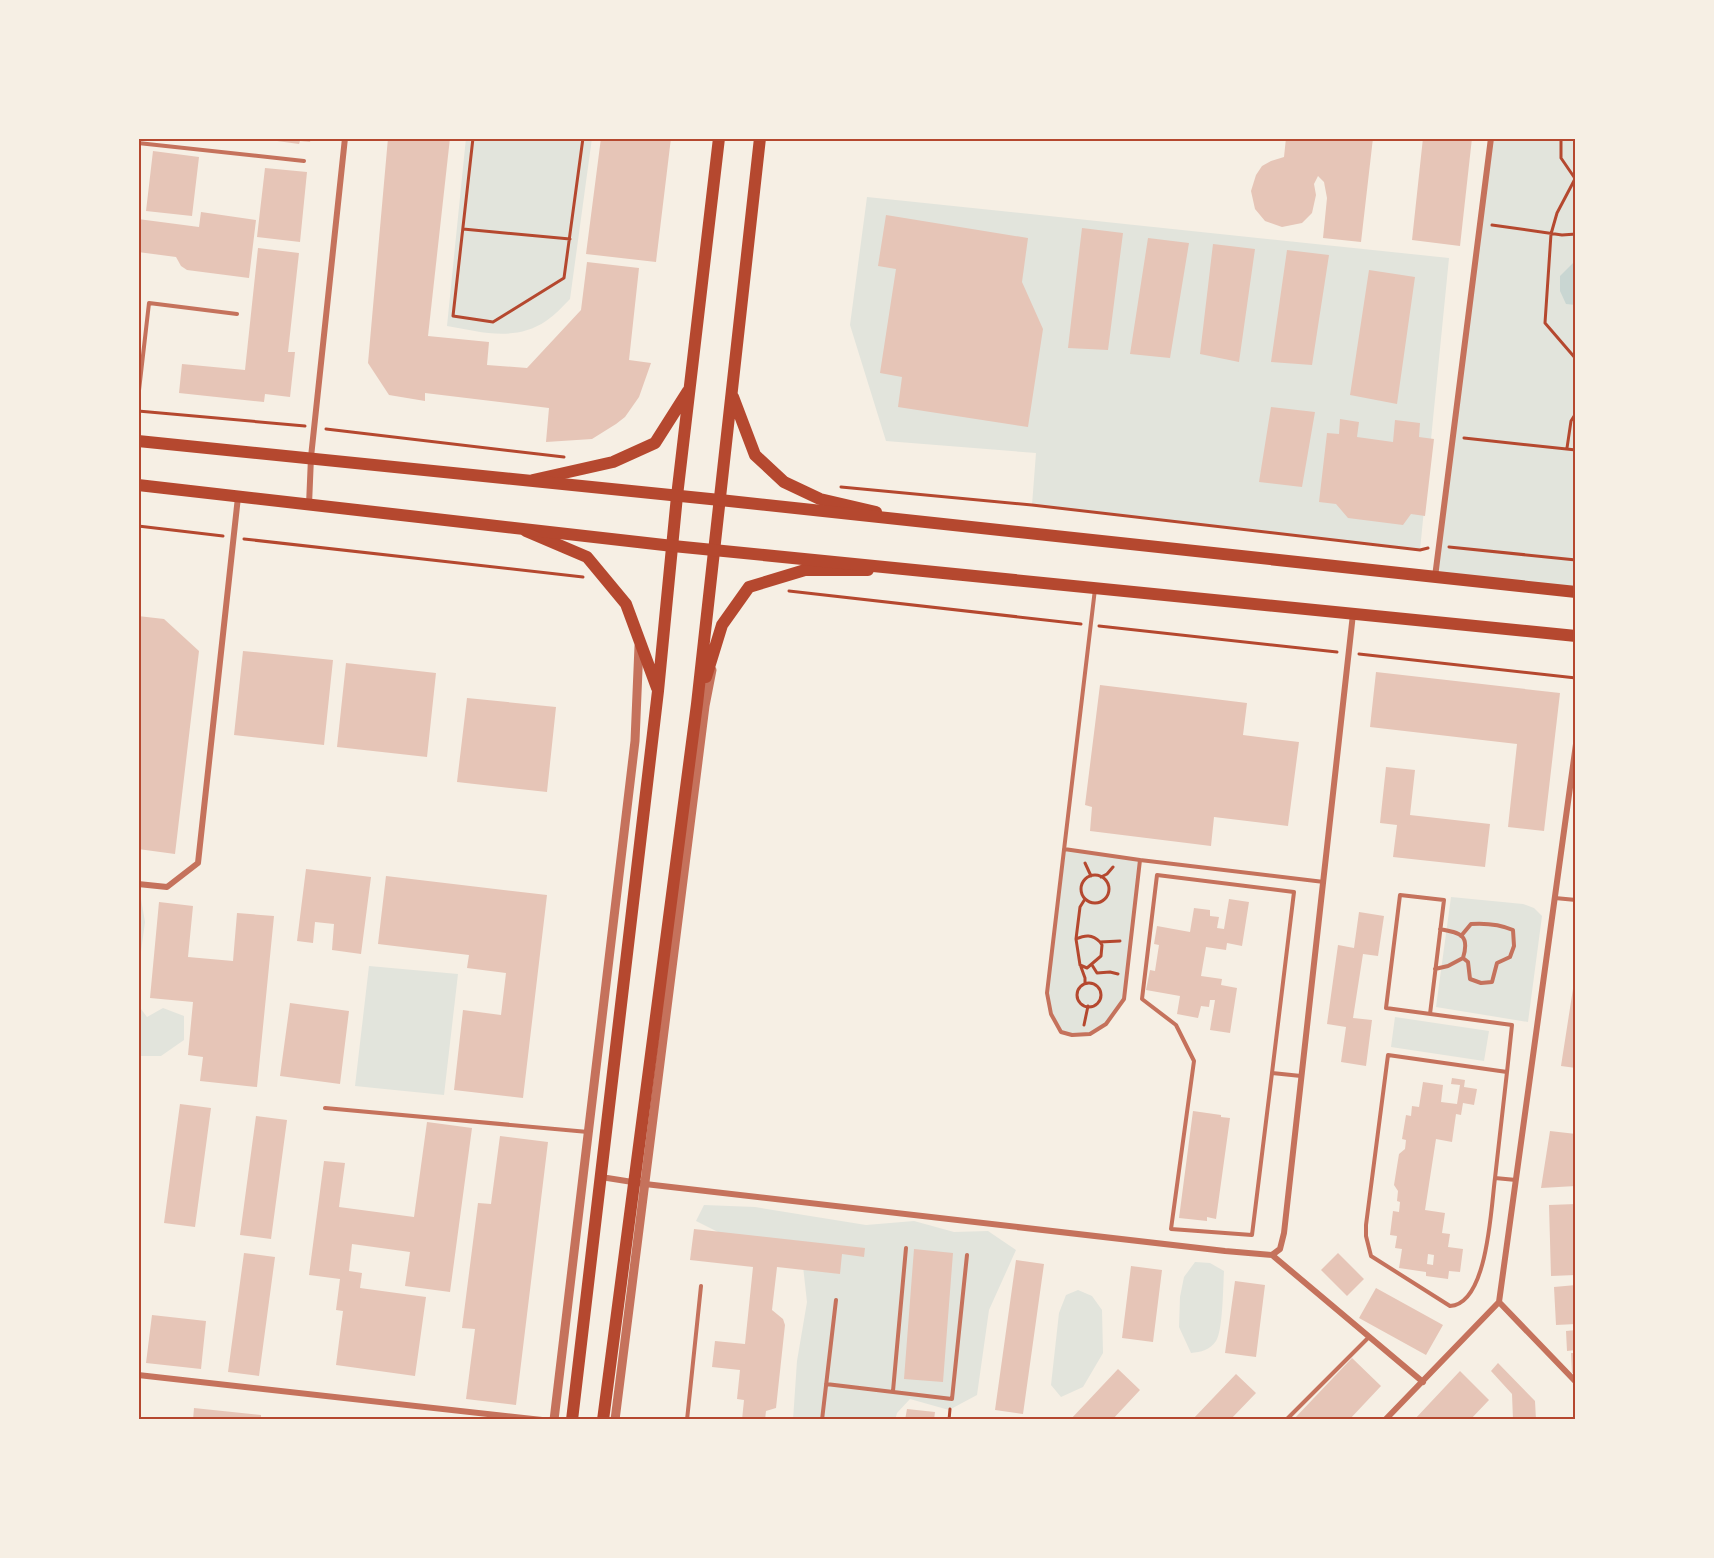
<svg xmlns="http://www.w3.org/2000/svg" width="1714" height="1558" viewBox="0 0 1714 1558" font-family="'Fira Sans',sans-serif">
<rect width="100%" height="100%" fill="#f6efe4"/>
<path fill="#e2e4dc" d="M466 138H592L570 299C563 306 555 315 546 321 515 342 481 332 447 326Z
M1491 138H1576V592L1435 577Z
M867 197 1449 258 1420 550 1032 505 1036 453 886 441 850 325Z
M1064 849 1140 860 1124 999 1106 1024 1090 1034 1072 1035 1061 1032 1051 1014 1047 993Z
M1451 897 1523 904 1534 908 1542 916 1528 1022 1436 1007Z
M138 899H141L145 922 138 974Z
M369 966 458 974 444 1095 355 1086Z
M138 1005 147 1017 163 1008 184 1016V1040L161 1056H138Z
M1395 1017 1489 1031 1484 1061 1391 1047Z
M704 1205 755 1207 866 1225 914 1221 954 1232 988 1231 1016 1250 989 1310 977 1395 949 1410 910 1399 897 1413 895 1420H793L797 1361 807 1302 802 1257 736 1241 696 1221Z
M1195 1262 1210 1263 1224 1271C1223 1286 1223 1331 1216 1341 1210 1350 1201 1352 1191 1353L1179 1327 1180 1297 1184 1277Z
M1078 1290 1092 1296 1102 1310 1103 1353 1083 1387 1061 1397 1051 1385 1059 1313 1066 1295Z"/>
<path fill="#c9d6d2" d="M1576 260V305L1566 304 1560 291V276Z"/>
<path fill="#e6c5b7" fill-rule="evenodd" d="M278 138H311L310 142 300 141 299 144 277 141Z
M388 138H450L428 336 489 342 487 365 527 368 581 310 587 262 639 268 629 360 651 363 639 397 625 417 616 424 592 439 546 442 549 408 425 393V401L389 395 368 363Z
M601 138H671L656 262 586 254Z
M1286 138H1373L1361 242 1323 238 1327 198 1324 182 1318 176 1314 184 1316 195 1312 213 1302 223 1282 227 1265 221 1255 209 1251 191 1256 175 1262 166 1271 161 1284 157Z
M1423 138H1472L1460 246 1412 240Z
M153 151 199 157 192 216 146 211Z
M265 168 307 172 300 242 257 237Z
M201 212 256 220 249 278 187 270 181 266 176 257 138 252V219L199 227Z
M886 215 1028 238 1022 282 1043 329 1028 427 898 407 902 377 880 373 896 269 878 266Z
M1082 228 1123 233 1108 350 1068 348Z
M1148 238 1189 243 1170 358 1130 354Z
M1213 244 1255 249 1239 362 1200 354Z
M258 248 299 253 288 352H295L290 397 265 394 264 402 179 393 182 364 245 370Z
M1287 250 1329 255 1312 365 1271 362Z
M1369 270 1415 277 1397 404 1350 395Z
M1271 407 1315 412 1302 487 1259 482Z
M1340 419 1359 422 1357 437 1393 442 1395 420 1420 423 1419 437 1434 439 1425 516 1411 514 1403 525 1348 518 1336 504 1319 502 1327 433 1339 434Z
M138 616 164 619 199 651 175 854 138 849Z
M243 651 333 660 324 745 234 735Z
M346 663 436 673 427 757 337 747Z
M1376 672 1560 693 1544 831 1508 827 1517 744 1370 727Z
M1100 685 1247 703 1243 735 1299 742 1288 826 1214 817 1211 846 1090 831 1092 807 1085 805Z
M467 698 556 707 547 792 457 782Z
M1386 767 1415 770 1410 815 1490 824 1485 867 1393 857 1397 825 1380 823Z
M306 869 371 877 361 954 332 950 334 924 315 922 313 943 297 941Z
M386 876 547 895 523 1098 454 1090 463 1010 501 1015 506 973 467 968 469 955 378 944Z
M1229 899 1249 902 1242 946 1227 943 1226 950 1206 947 1201 976 1222 979 1221 985 1237 988 1230 1033 1210 1030 1215 1000H1210L1209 1007 1201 1006 1198 1018 1177 1014 1180 996 1146 990 1150 970 1155 971 1159 945 1154 944 1157 926 1190 932 1194 908 1210 910V916L1219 917 1217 928 1224 929Z
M159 902 193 906 188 957 233 961 237 913 274 916 257 1087 200 1081 203 1057 188 1055 193 1002 150 998Z
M1359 912 1384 916 1378 956 1363 954 1353 1018 1372 1020 1366 1066 1341 1062 1346 1027 1327 1024 1338 945 1354 948Z
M1575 976H1576V1068L1561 1066Z
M290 1003 349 1011 340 1084 280 1076Z
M1452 1078 1465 1080 1464 1087 1477 1089 1474 1105 1463 1103 1461 1115 1456 1114 1452 1142 1436 1139 1425 1210 1445 1213 1442 1233 1450 1234 1448 1247 1463 1249 1460 1272 1449 1271 1448 1279 1426 1276V1272L1399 1268 1402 1249 1395 1248 1397 1236 1390 1235 1393 1211 1399 1212 1400 1202 1397 1201 1398 1191 1394 1185 1399 1154 1405 1149 1406 1140 1402 1139 1406 1115 1411 1116 1412 1106 1419 1107 1423 1082 1443 1085 1441 1102 1457 1104 1460 1085 1451 1084ZM1428 1254 1434 1255 1433 1265 1427 1264Z
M180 1104 211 1108 195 1227 164 1223Z
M1193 1111 1221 1115V1117L1230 1118 1216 1219 1207 1217V1221L1179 1218Z
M256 1116 287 1120 271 1239 240 1235Z
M427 1122 472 1128 450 1292 405 1286 410 1252 352 1244 349 1271 362 1273 360 1288 426 1297 415 1376 336 1365 343 1311 336 1310 340 1279 309 1275 324 1161 345 1163 339 1207 414 1217Z
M1550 1131 1576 1134V1186L1541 1188Z
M500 1136 548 1142 516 1405 466 1399 475 1329 462 1328 478 1203 491 1204Z
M1576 1204V1275L1551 1276 1549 1205Z
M694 1229 865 1248 864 1257 842 1254 840 1274 777 1267 772 1310 783 1319 785 1325 776 1408 766 1411 765 1420H742L744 1400 737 1399 740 1370 712 1367 715 1341 745 1344 753 1267 690 1260Z
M914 1249 953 1253 943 1382 904 1379Z
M244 1253 275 1257 259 1376 228 1372Z
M1338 1253 1364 1279 1347 1296 1321 1270Z
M1016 1260 1044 1264 1023 1414 995 1410Z
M1131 1266 1162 1270 1153 1342 1122 1338Z
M1235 1281 1265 1285 1256 1357 1225 1353Z
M1576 1285V1324L1556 1325 1554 1287Z
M1376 1288 1443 1325 1426 1355 1359 1318Z
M152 1315 206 1321 201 1369 146 1363Z
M1576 1330V1350L1567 1351 1566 1331Z
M1571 1353H1576V1372L1572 1373Z
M1352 1358 1381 1386 1349 1420H1293Z
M1498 1363 1535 1401 1536 1420H1513L1512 1394 1491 1371Z
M1118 1369 1140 1390 1112 1420H1070Z
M1460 1371 1489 1400 1470 1420H1414Z
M1236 1374 1256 1393 1230 1420H1192Z
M194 1408 261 1415V1420H193Z
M907 1409 935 1412 934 1420H905Z"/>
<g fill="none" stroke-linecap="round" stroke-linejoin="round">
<path stroke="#b5482f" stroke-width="3" d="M473 138 453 316 493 322 564 278 583 138
M1561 138V158L1574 177
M1576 177 1557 213 1551 234 1545 323 1576 359
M1492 225 1562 235 1576 234
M463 229 570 239
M138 411 305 426
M326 429 564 457
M1464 438 1576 450
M1567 448 1571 421 1576 413
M841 487 1032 505 1420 550 1428 548
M138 526 223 536
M244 539 583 577
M1449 547 1576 560
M789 591 1081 624
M1099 626 1337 652
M1359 654 1576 678
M1085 863 1091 876
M1081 889a14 14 0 1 1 28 0a14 14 0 1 1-28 0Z
M1101 877 1107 874 1113 867
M1076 939 1080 907 1085 899
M1100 942 1102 945 1101 956 1087 968 1080 965 1076 939C1085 935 1092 934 1100 942L1120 941
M1092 965 1097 973 1110 972 1118 974
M1081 967 1085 978V983
M1077 995a12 12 0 1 1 24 0a12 12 0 1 1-24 0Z
M1084 1025 1088 1006
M949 1420 950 1409"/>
<path stroke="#c5725c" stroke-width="4" d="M138 143 304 161
M138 399 149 303 237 314
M1095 589 1047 993 1051 1014 1061 1032 1072 1035 1090 1034 1106 1024 1124 999 1140 860 1324 882
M1064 849 1140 860
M1555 898 1576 900
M1461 936 1471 924C1486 923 1499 924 1513 930L1514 946 1510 957 1497 963 1492 982 1481 983 1470 979 1468 962 1463 958
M1435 969 1448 966 1463 958C1470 935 1461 933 1440 929
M1430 1014 1444 900 1400 895 1386 1008 1512 1025 1507 1072
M1272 1073 1252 1235 1171 1229 1194 1061 1176 1025 1142 999 1157 875 1294 892 1272 1073 1301 1076
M325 1108 588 1132
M1495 1178C1491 1207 1488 1304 1450 1306L1371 1256 1366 1236V1225L1388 1055 1507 1072 1495 1178 1516 1180
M826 1384 952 1399 967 1255
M893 1391 906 1248
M687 1420 701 1286
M822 1420 836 1300
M1286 1420 1369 1337"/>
<path stroke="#c5725c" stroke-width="6" d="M309 505 311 457 345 138
M1435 577 1491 138
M138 884 167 887 198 863 238 497
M601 1177 645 1184 1225 1251 1272 1255 1423 1382
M1272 1255 1280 1249 1284 1233 1353 614
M1499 1302 1576 1382
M138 1375 542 1420
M1385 1420 1499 1302 1576 744"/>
<path stroke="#c5725c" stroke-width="9" d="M554 1420 635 741 639 646
M615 1420 705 706 712 670"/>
<path stroke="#b5482f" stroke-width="12" d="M733 397 755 455 784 482 820 499 876 512
M533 480 613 462 655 443 688 391
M526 531 587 557 626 604 657 688
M706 677 722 625 749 587 805 570H868
M572 1420 658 691 677 496 719 138
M603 1420 697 704 760 138"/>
<path stroke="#b5482f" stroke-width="12" d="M138 441 720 500 1576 592
M138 485 673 546 1576 636"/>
</g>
<rect width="1714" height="1558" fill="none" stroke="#f6efe4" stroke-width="279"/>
<rect x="140" y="140" width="1434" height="1278" fill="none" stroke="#b5482f" stroke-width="2"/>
</svg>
